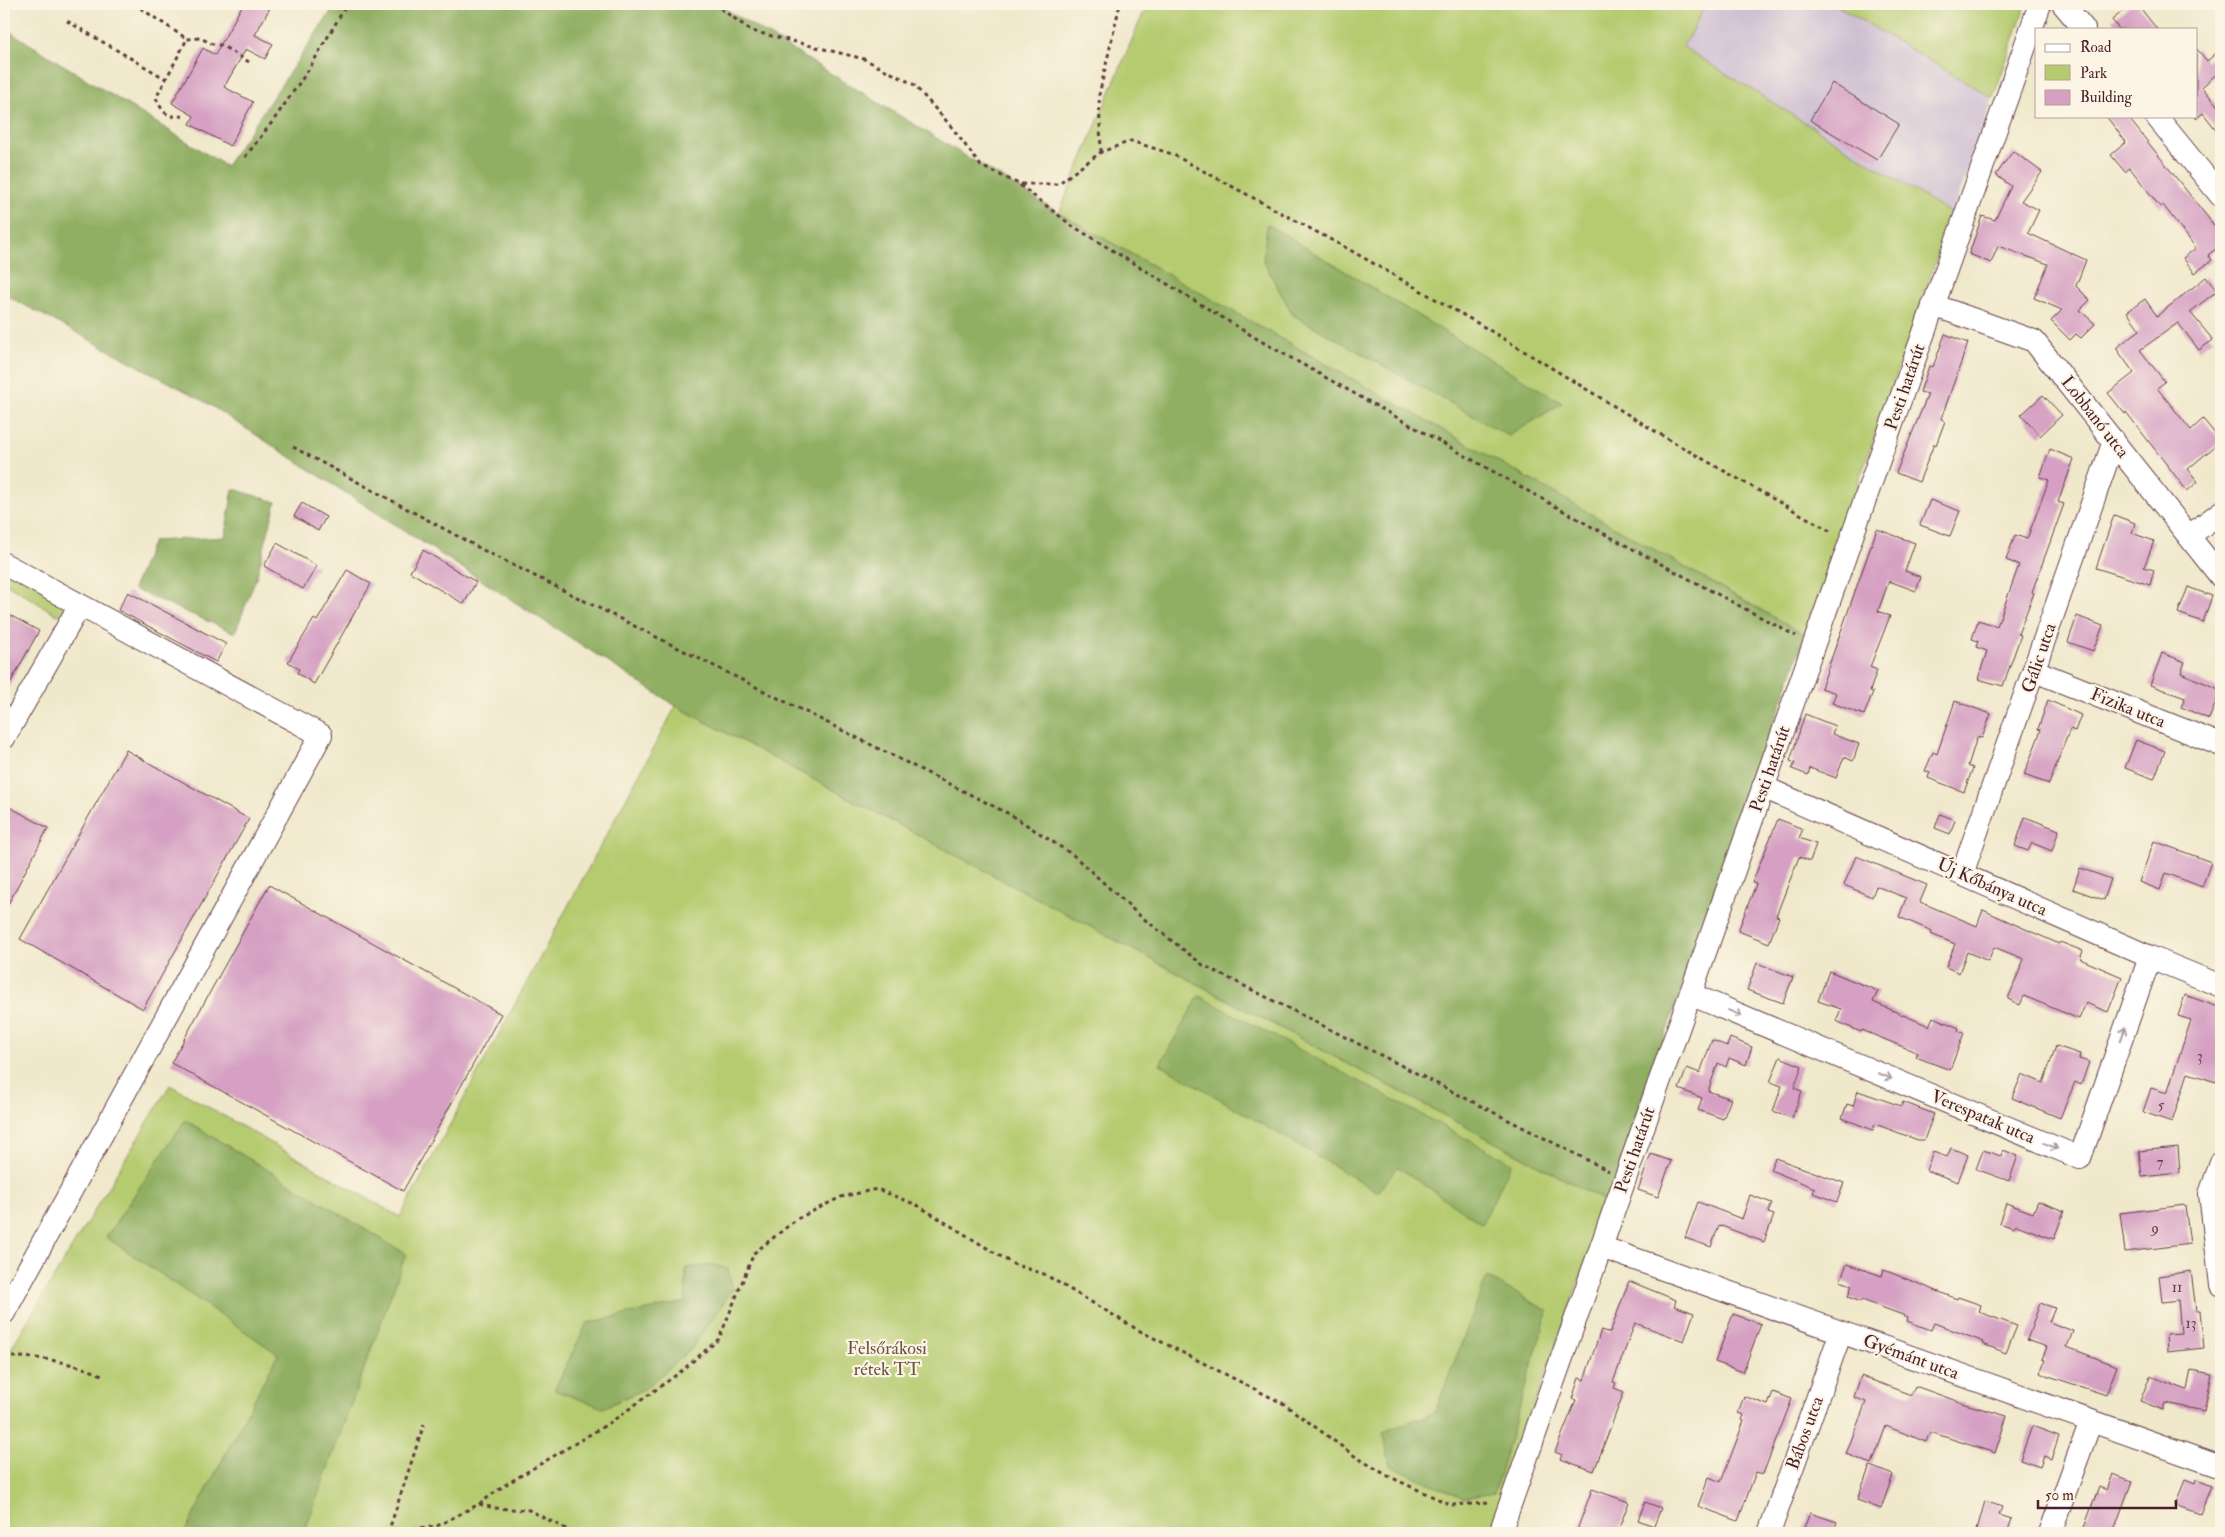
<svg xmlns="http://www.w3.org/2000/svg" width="2225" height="1537" viewBox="0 0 2225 1537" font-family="'IM FELL Double Pica',serif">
<rect width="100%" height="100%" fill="#fcf5e5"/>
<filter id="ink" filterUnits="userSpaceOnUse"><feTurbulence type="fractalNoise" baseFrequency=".02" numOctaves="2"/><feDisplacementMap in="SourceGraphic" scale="10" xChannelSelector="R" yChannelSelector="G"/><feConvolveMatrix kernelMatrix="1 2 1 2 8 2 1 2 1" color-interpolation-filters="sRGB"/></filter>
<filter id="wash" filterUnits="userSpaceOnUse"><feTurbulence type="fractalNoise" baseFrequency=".0096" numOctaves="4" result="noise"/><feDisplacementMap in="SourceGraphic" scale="20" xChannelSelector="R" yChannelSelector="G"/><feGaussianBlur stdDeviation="1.12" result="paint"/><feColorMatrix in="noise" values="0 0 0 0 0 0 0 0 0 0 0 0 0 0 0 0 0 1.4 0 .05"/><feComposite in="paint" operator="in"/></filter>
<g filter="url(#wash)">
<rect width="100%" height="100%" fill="#f0e8cb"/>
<path fill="#cdbed2" d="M1706 4H1834L1993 98 1952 214 1682 47Z"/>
<path fill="#b5cb70" stroke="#80754e" d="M1147 4H1706L1683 47 1952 214 1805 635 1059 213Z
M1834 4H2026L1993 98Z
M4 566 77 608 57 615 4 582Z
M676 706 1607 1202 1489 1533H4V1360L170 1085 400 1217Z"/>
<path fill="#90af62" stroke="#6d6746" d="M336 4H717L1059 213 1805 635 1607 1202 676 706 202 400 4 294V28L226 166Z
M1267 224 1562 403 1509 436 1293 315 1263 261Z
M233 489 276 502 257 575 235 633 133 589 153 541 225 537Z
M1199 996 1512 1163 1482 1224 1398 1167 1378 1192 1160 1064Z
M185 1120 406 1254 304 1533H184L278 1354 106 1237Z
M714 1265 728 1269 733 1289 692 1348 646 1388 603 1408 554 1390 587 1323 685 1302 686 1268Z
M1487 1277 1548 1311 1494 1493 1464 1498 1390 1466 1383 1432 1435 1412Z"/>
<g id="blocks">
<path fill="#d5a0c3" d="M243 4H272L255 35 273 44 265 59 246 49 224 87 253 102 230 146 190 124 194 116 172 103 203 48 215 55Z
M2132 4H2137L2157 29H2119L2112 20Z
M2196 48 2207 61 2221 49V70L2202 87 2221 110V136L2203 113 2196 119Z
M1832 83 1899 124 1877 160 1810 120Z
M2106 116H2127L2221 234V245L2208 255 2212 260 2195 273 2183 258 2196 248 2163 205 2160 207 2130 168 2125 172 2111 155 2126 142Z
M2013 151 2042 172 2021 201 2039 210 2028 233 2086 260 2076 286 2090 300 2080 310 2095 324 2081 338 2076 334 2070 340 2051 321 2062 310 2034 298 2048 264 1998 246 1991 263 1969 254 1982 216 1995 220 2011 186 1996 175Z
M2206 277 2217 291 2190 312 2213 340 2199 350 2178 323 2140 350 2165 382 2157 388 2191 430 2203 419 2221 441 2188 469 2198 482 2187 491 2126 412 2125 414 2108 393 2134 373 2116 348 2140 330 2127 312 2145 299 2157 316Z
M1945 334 1968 343 1941 419 1945 421 1936 445 1934 444 1919 482 1896 473 1928 394 1920 392 1929 366 1933 367Z
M2043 395 2062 415 2040 436 2021 415Z
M2050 449 2074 459 2058 502 2064 504 2032 592 2034 593 2018 634 2021 635 2003 686 1978 679 1987 651 1976 647 1978 641 1972 639 1978 620 1997 626 2019 565 2006 560 2015 535 2027 539 2049 480 2040 477Z
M1930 500 1960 511 1950 536 1920 525Z
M302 503 326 517 318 531 294 516Z
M2114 515 2135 523 2132 533 2154 541 2144 567 2154 570 2150 585 2096 568Z
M1877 529 1915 543 1905 571 1921 577 1916 591 1889 581 1878 611 1890 616 1870 667 1877 670 1870 691 1873 692 1864 715 1832 703 1836 693 1821 688Z
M277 543 317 566 303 589 264 566Z
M423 550 476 582 464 604 410 572Z
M347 570 371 584 314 684 297 673 299 669 288 662 314 619 317 621Z
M2188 587 2212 596 2203 622 2178 613Z
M128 592 226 644 216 662 118 610Z
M4 612 39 631 4 694Z
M2077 616 2103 626 2093 651 2068 642Z
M2162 653 2185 662 2181 673 2221 690 2209 719 2181 707 2185 698 2150 685Z
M2048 700 2081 715 2075 731 2070 729 2049 784 2024 775 2041 730 2038 729Z
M1955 701 1991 714 1982 738 1977 737 1968 766 1973 768 1964 792 1928 778 1930 772 1925 771 1933 752 1937 754Z
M1805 714 1835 726 1832 734 1859 744 1853 761 1844 757 1836 778 1810 768 1808 775 1792 769 1795 763 1790 761Z
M2136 740 2165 751 2154 779 2125 768Z
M126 750 249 819 143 1009 20 939Z
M4 804 48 828 4 912Z
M1940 814 1955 820 1950 834 1935 828Z
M2025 817 2059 830 2052 851 2032 843 2028 851 2015 846Z
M1778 819 1803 829 1799 838 1816 844 1810 861 1799 857 1776 916 1779 917 1769 943 1738 931 1756 884 1752 883Z
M2154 841 2211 862 2202 887 2166 873 2160 890 2139 882Z
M1856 856 1927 885 1920 902 1977 926 1983 910 2059 944 2060 942 2083 951 2080 959 2122 977 2108 1012 2086 1003 2079 1019 2024 996 2020 1005 2008 999 2024 959 1994 947 1988 961 1967 952 1959 973 1946 967 1955 944 1931 934 1932 931 1899 917 1906 898 1876 886 1872 897 1844 885Z
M2080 868 2111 879 2104 900 2073 889Z
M269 885 501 1014 403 1191 171 1063Z
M1757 963 1793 977 1783 1003 1747 990Z
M1829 971 1878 991 1873 1002 1929 1026 1933 1017 1959 1028 1958 1031 1964 1033 1950 1070 1916 1057 1918 1053 1862 1030 1861 1032 1836 1021 1841 1009 1818 1001Z
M2185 995 2221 1008V1066L2216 1082 2188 1073 2172 1122 2143 1112 2151 1088 2167 1093 2191 1020 2178 1016Z
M1730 1038 1752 1047 1746 1065 1729 1058 1726 1067 1718 1063 1708 1091 1731 1099 1723 1119 1698 1110 1702 1098 1679 1089 1687 1068 1700 1073 1712 1040 1727 1046Z
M2056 1046 2080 1054 2079 1059 2089 1062 2081 1085 2075 1082 2060 1118 2012 1098 2022 1074 2043 1083Z
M1780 1057 1802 1066 1794 1088 1802 1091 1792 1118 1773 1111 1782 1086 1770 1082Z
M1858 1091 1901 1106 1903 1102 1934 1114 1924 1140H1918L1875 1124 1873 1130 1842 1118 1847 1104 1853 1106Z
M2178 1147 2180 1173 2142 1177 2139 1151Z
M1951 1148 1968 1155 1958 1182 1926 1170 1933 1152 1947 1157Z
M1983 1150 2001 1156 2003 1150 2018 1156 2009 1181 1976 1169Z
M1651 1154 1671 1161 1658 1197 1638 1190Z
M1775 1158 1844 1183 1837 1202 1813 1193 1815 1188 1770 1170Z
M1750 1195 1772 1203 1768 1213 1774 1215 1764 1242 1719 1225 1711 1247 1685 1238 1698 1202 1742 1219Z
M2038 1201 2064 1211 2054 1239 2016 1225 2014 1228 1999 1223 2006 1203 2033 1213Z
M2185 1205 2190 1244 2125 1252 2120 1213Z
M1847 1264 1882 1276 1884 1270 1957 1299 1958 1297 1981 1305 1979 1312 2017 1326 2006 1353 1983 1344 1984 1342 1934 1323 1931 1330 1907 1321 1908 1317 1862 1300 1861 1302 1848 1297 1852 1285 1840 1281Z
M2191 1271 2196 1311H2200L2204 1348 2167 1352 2166 1334 2181 1333 2178 1300 2162 1302 2159 1276Z
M1629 1281 1676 1300 1674 1306 1694 1313 1684 1341 1635 1323 1613 1382 1616 1383 1614 1388 1624 1392 1594 1471 1560 1459 1562 1455 1555 1452 1576 1400 1572 1399 1579 1378 1584 1380 1601 1330 1610 1333Z
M2040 1303 2055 1308 2049 1322 2073 1331 2067 1347 2117 1366 2106 1395 2040 1373 2045 1360 2042 1359 2047 1347 2027 1340Z
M1733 1314 1761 1324 1743 1372 1715 1362Z
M2191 1370 2212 1374 2204 1411 2165 1403 2163 1410 2140 1401 2150 1376 2187 1390Z
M1861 1376 1911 1395 1915 1386 1965 1404 2007 1416 1995 1453 1930 1432 1926 1442 1886 1426 1872 1464 1846 1454 1866 1402 1854 1397Z
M1773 1392 1792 1399 1763 1474 1756 1472 1738 1521 1698 1506 1709 1477 1721 1482 1744 1421 1742 1420 1744 1415 1738 1413 1744 1396 1768 1405Z
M2032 1426 2059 1436 2051 1459 2044 1456 2040 1467 2020 1460Z
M1870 1466 1893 1475 1881 1509 1857 1500Z
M2113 1474 2132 1481 2113 1533H2082L2099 1487 2107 1490Z
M2185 1480 2195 1484 2196 1480 2211 1486 2200 1514 2175 1505Z
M1592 1489 1629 1502 1617 1533H1576Z
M1985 1501 2002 1507 1999 1515 2012 1519 2007 1533H1976Z
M1645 1502 1661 1508 1654 1526 1638 1520Z
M1810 1513 1837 1522 1833 1533H1802Z"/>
</g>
</g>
<g filter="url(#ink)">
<use href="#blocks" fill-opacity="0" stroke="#633d43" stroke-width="1"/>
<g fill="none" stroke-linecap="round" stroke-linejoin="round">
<g stroke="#633d43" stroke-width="24">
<path id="minor" d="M2063 4 2084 29
M2156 116 2221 196
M1933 305 2034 341 2221 577
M2189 536 2221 512
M4 564 321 735 4 1313
M2035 671 2221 745
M4 738 80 605
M1763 787 2150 957 2221 986
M1962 874 2114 441
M1690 994 2080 1158 2150 957
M2221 1163 2210 1194 2221 1285
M1601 1247 2221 1467
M1500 1533 2040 4
M1769 1533 1841 1332
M2050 1533 2091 1421"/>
</g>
<path stroke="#633d43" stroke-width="3" stroke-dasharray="4 4" stroke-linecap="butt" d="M134 4 187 39 200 38 215 45H221L249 62
M714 4 752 31 864 59 913 84 950 125 981 166 1019 184H1058L1101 152 1131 141 1172 154 1350 250 1486 328 1673 442 1832 532
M67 21 166 79
M183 116C167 118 163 113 156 98L187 39
M1101 152 1099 95 1120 4
M245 157 273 121 309 69 347 4
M1020 185 1071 225 1259 340 1601 532 1796 636
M293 447 485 551 1013 816 1073 855 1139 915 1203 965 1609 1171
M4 1357C39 1356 73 1362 104 1376
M479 1504 505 1485 611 1422 679 1373 719 1339 754 1253 797 1219 841 1197 877 1189 917 1205 1013 1264 1044 1274 1140 1331 1284 1404 1356 1457 1388 1476 1451 1505 1491 1503
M389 1531 437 1526 479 1504 494 1508 529 1510 574 1533
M388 1533 424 1424"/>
<use href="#minor" stroke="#fff" stroke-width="22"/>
</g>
<defs><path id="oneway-shaft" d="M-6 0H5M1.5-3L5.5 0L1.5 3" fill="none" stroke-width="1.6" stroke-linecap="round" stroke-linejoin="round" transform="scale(1.25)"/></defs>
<g stroke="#ae9aa0">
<use href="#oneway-shaft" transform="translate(1735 1013) rotate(23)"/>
<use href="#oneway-shaft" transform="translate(2123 1034) rotate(-71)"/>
<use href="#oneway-shaft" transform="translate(1885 1076) rotate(23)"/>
<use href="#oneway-shaft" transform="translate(2051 1146) rotate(23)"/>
</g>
</g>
<g text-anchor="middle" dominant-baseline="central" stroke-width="4.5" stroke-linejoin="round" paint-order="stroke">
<g font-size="15" fill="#6d3f51">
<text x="2200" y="1056">3</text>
<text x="2161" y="1105">5</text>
<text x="2160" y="1162">7</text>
<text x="2155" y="1228">9</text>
<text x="2177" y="1287">11</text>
<text x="2191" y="1323">13</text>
</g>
<g font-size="18" fill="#4a1f2b" stroke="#fcf5e5">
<text transform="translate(1905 387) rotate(-71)">Pesti határút</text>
<text transform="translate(2095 417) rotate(52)">Lobbanó utca</text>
<text transform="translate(2039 658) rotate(-71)">Gálic utca</text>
<text transform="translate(2128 708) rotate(22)">Fizika utca</text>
<text transform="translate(1770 769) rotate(-71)">Pesti határút</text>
<text transform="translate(1992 887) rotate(24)">Új Kőbánya utca</text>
<text transform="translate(1983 1117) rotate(23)">Verespatak utca</text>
<text transform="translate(1635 1150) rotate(-71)">Pesti határút</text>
<text transform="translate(1911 1357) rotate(20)">Gyémánt utca</text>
<text transform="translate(1805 1433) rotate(-70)">Bábos utca</text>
</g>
<g font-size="18" fill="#6a5340" stroke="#fcf5e5">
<text x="887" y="1348">Felsőrákosi<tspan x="887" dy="21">rétek TT</tspan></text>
</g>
</g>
<rect width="2225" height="1537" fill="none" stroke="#fcf5e5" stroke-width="20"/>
<rect x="2035" y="28" width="162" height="90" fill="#fcf5e5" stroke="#b59f9b"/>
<rect x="2045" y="44" width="25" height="8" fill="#ffffff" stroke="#b59f9b"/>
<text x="2080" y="52" font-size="15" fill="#4a1f2b">Road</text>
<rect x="2045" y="65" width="25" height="15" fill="#b5cb70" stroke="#b59f9b"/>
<text x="2080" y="78" font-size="15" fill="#4a1f2b">Park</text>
<rect x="2045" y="90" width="25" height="15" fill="#d5a0c3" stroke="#b59f9b"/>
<text x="2080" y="102" font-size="15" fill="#4a1f2b">Building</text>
<path d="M2038 1500v8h138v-8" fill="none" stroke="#4a1f2b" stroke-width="2.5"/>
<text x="2045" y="1500" font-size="15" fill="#4a1f2b" stroke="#fcf5e5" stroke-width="4" paint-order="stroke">50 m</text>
</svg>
